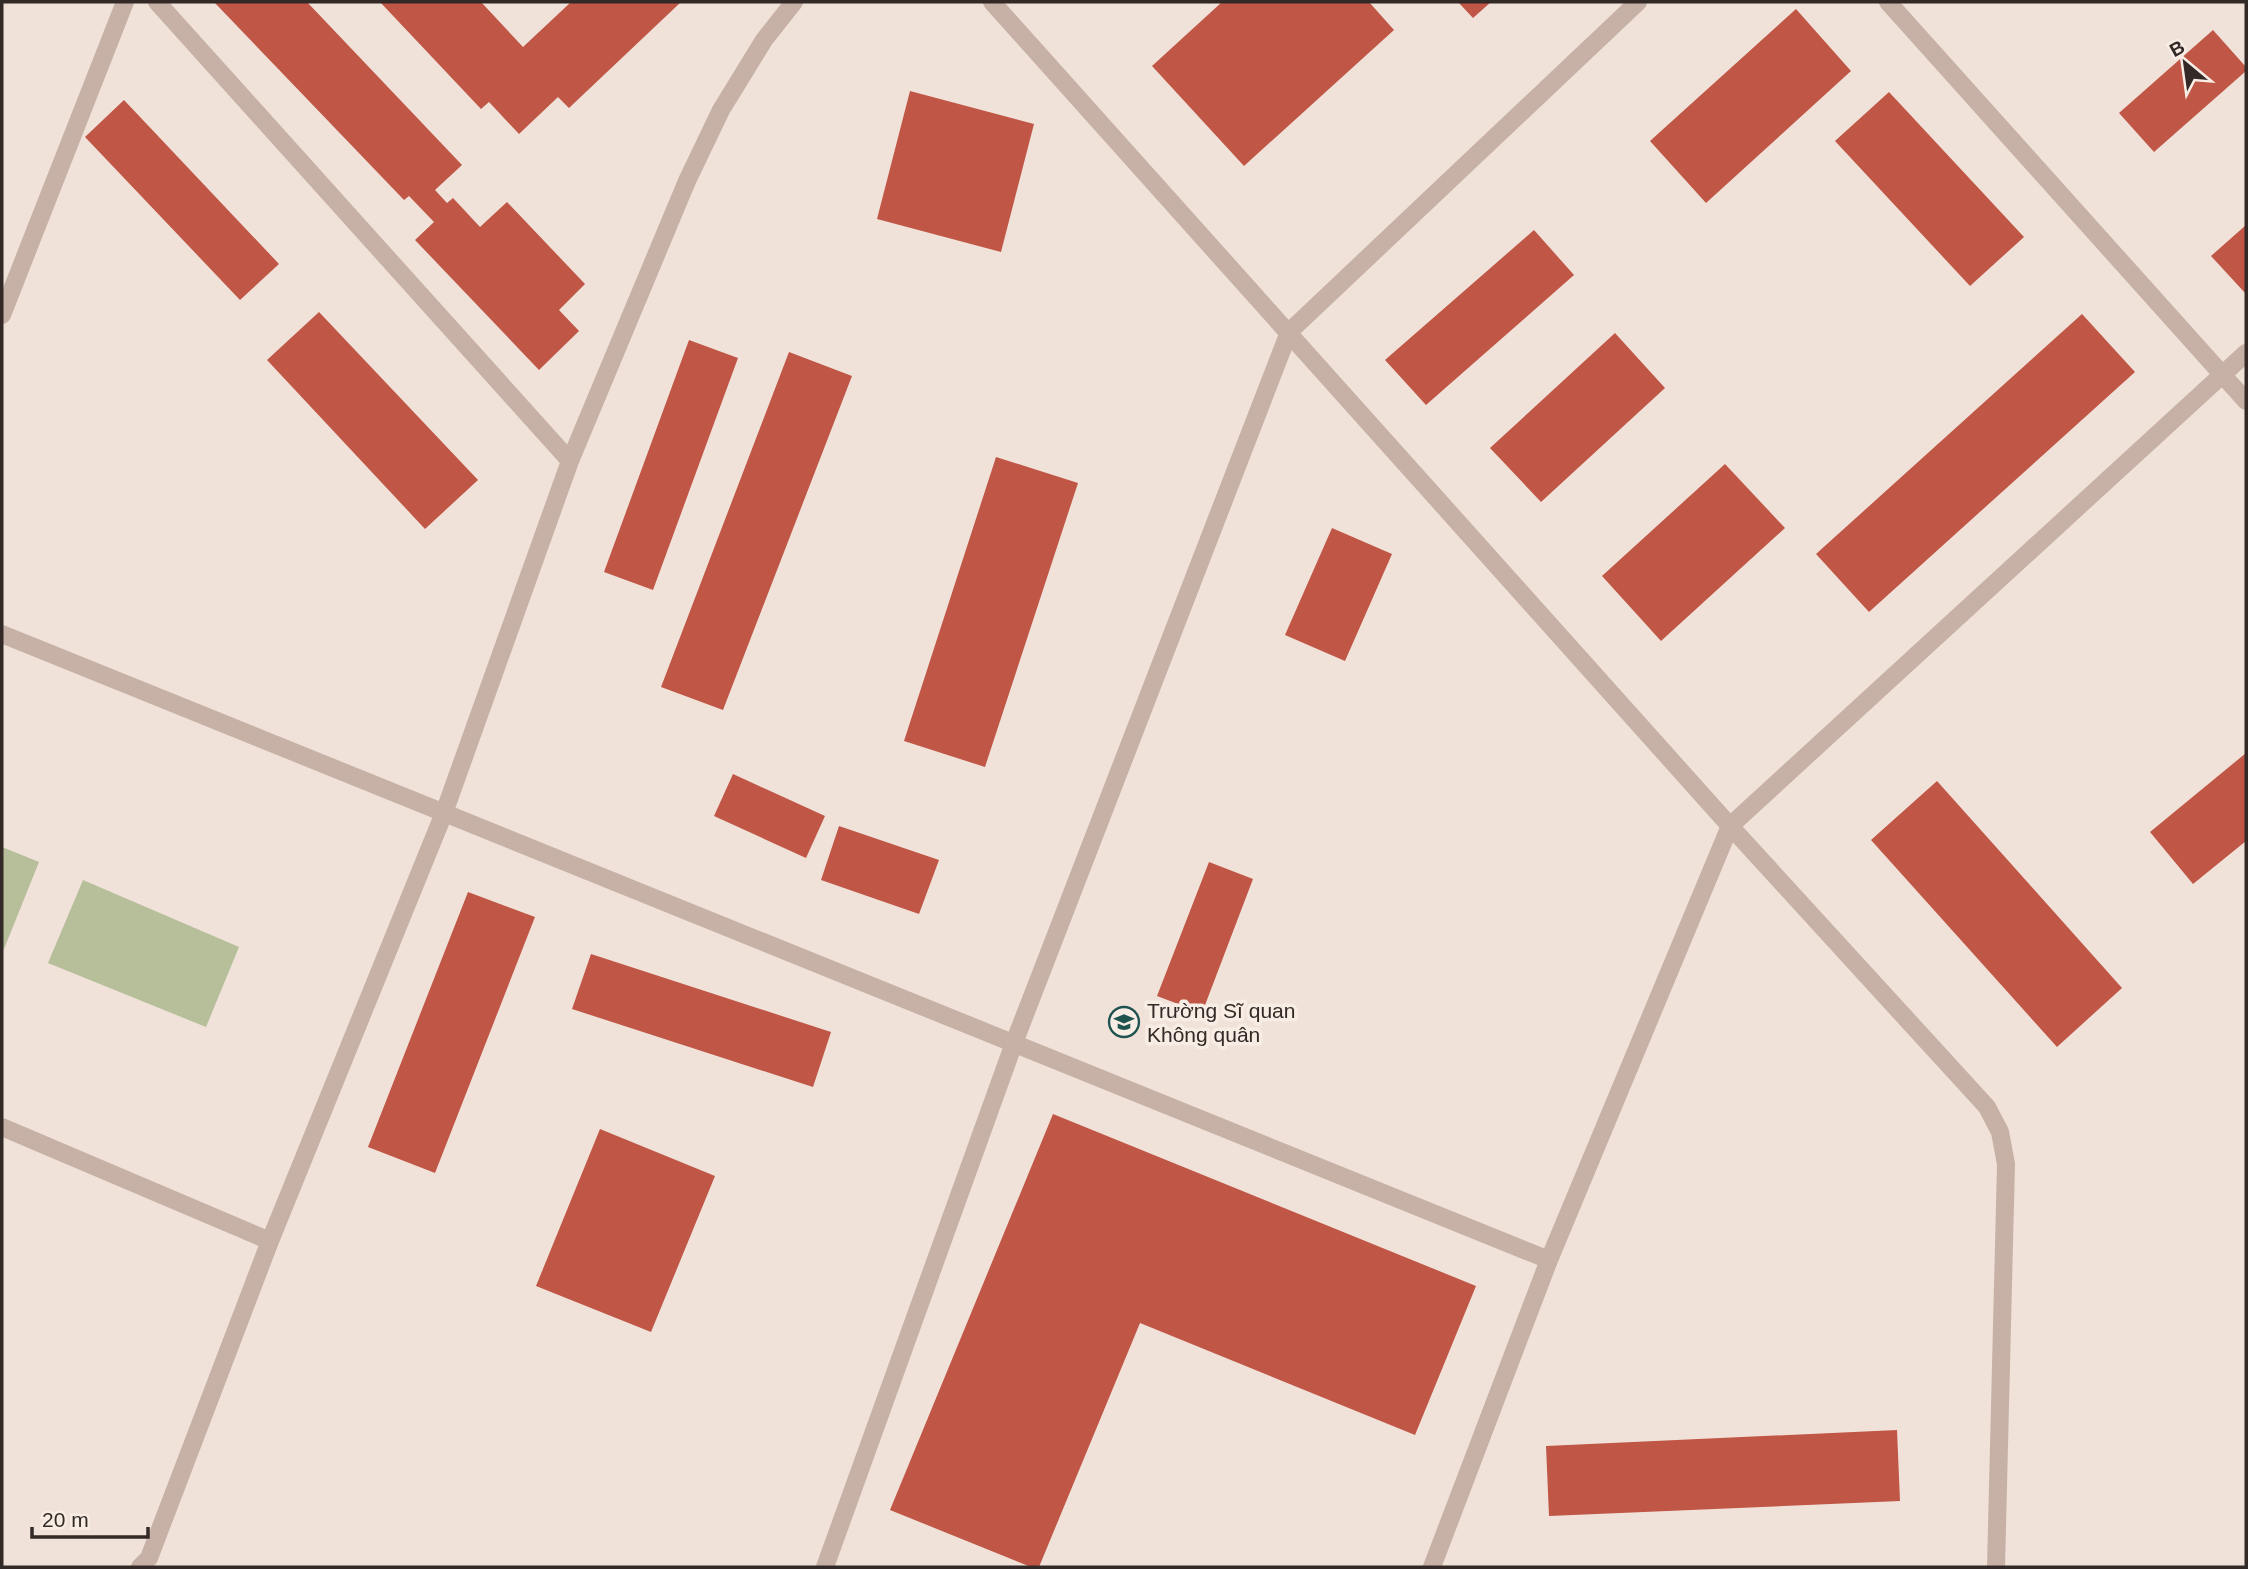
<svg xmlns="http://www.w3.org/2000/svg" width="2248" height="1569" viewBox="0 0 2248 1569" font-family="Arial,sans-serif">
<rect width="100%" height="100%" fill="#f0e2d9"/>
<path fill="#b6be9a" d="M2 847 39 862 4 949 2 948Z
M83 880 239 947 206 1027 48 963Z"/>
<path fill="#c05646" d="M214 2H307L462 165 435 190 447 203 453 198 480 227 507 202 585 284 559 310 579 331 539 370 415 240 434 222 409 196 404 200Z
M380 2H481L523 47 571 2H681L569 108 558 97 519 134 489 102 481 109Z
M1222 2H1369L1394 30 1244 166 1152 66Z
M1458 2H1491L1473 18Z
M1796 9 1851 71 1706 203 1650 141Z
M2213 30 2246 67V71L2154 152 2119 113Z
M910 91 1034 124 1001 252 877 219Z
M1889 92 2024 237 1970 286 1835 141Z
M124 100 279 264 240 300 85 137Z
M2246 225V294L2211 256Z
M1534 230 1574 275 1426 405 1385 360Z
M319 312 478 480 425 529 267 360Z
M2082 314 2135 372 1869 612 1816 554Z
M1615 333 1665 388 1541 502 1490 448Z
M689 340 738 358 653 590 604 572Z
M789 352 852 376 723 710 661 687Z
M996 457 1078 483 985 767 904 741Z
M1725 464 1785 528 1661 641 1602 576Z
M1332 528 1392 554 1345 661 1285 635Z
M2246 753V841L2193 884 2150 832Z
M733 774 825 816 806 858 714 816Z
M1937 781 2122 988 2057 1047 1871 840Z
M839 826 939 860 919 914 821 880Z
M1209 862 1253 879 1202 1013 1157 996Z
M468 892 535 917 435 1173 368 1147Z
M591 954 831 1032 813 1087 572 1009Z
M1053 1114 1476 1286 1415 1435 1140 1323 1039 1567H1031L890 1510Z
M600 1129 715 1176 651 1332 536 1286Z
M1897 1430 1900 1501 1549 1516 1546 1446Z"/>
<g fill="none" stroke-linecap="round" stroke-linejoin="round">
<path stroke="#c7b1a6" stroke-width="18" d="M157 2 570 461
M992 2 1730 826 1987 1107 2000 1132 2006 1164 1996 1567
M1888 2 2246 401
M2 315 125 2
M2 634 1549 1260
M2 1127 270 1241
M140 1567 149 1558 270 1241 444 813 570 461 687 181 721 110 764 40 794 2
M825 1567 1014 1043 1289 332 1638 2
M1432 1567 1549 1260 1730 826 2246 353"/>
</g>
<defs>
<g id="university-ring" transform="scale(1.575)"><circle r="9.5" fill="#f8ede5" stroke="#1e5350" stroke-width="1.5"/><path d="M0-5L7-2L0 1L-7-2ZM-4 1L0 2.5L4 1V4Q0 6-4 4Z" fill="#1e5350"/></g>
</defs>
<g fill-rule="evenodd">
<use href="#university-ring" x="1124" y="1022"/>
</g>
<g text-anchor="middle" dominant-baseline="central" stroke-width="7" stroke-linejoin="round" paint-order="stroke">
<g font-size="21" fill="#332926" stroke="#f8ede5" text-anchor="start">
<text x="1147" y="1010">Trường Sĩ quan<tspan x="1147" dy="24">Không quân</tspan></text>
</g>
</g>
<rect width="2248" height="1569" fill="none" stroke="#332926" stroke-width="7"/>
<g transform="translate(2185 63) rotate(331)" stroke="#f8ede5" stroke-width="5" paint-order="stroke">
<path d="M0-5L12 26L0 18L-12 26Z" fill="#332926"/>
<text y="-10" font-size="19" font-weight="bold" text-anchor="middle" fill="#332926">B</text>
</g>
<path d="M32 1527v10h116v-10" fill="none" stroke="#332926" stroke-width="3.5"/>
<text x="42" y="1527" font-size="21" fill="#332926" stroke="#f8ede5" stroke-width="5" paint-order="stroke">20 m</text>
</svg>
